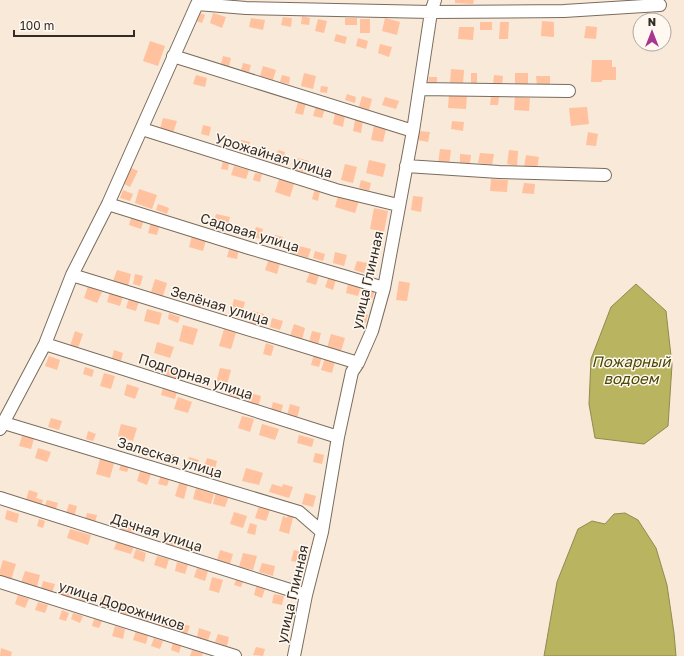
<svg xmlns="http://www.w3.org/2000/svg" width="684" height="656" viewBox="0 0 684 656" font-family="'Golos Text',sans-serif">
<rect width="100%" height="100%" fill="#f9e9d8"/>
<path fill="#b8b460" stroke="#908b4e" d="M636 284 666 311 672 365 668 426 644 444 595 438 589 404 591 359 611 307Z
M625 513 638 520 656 548 667 585 674 633 676 656H544L557 582 578 529 592 521 605 524 614 514Z"/>
<path fill="#ffc19e" d="M455 0H474L473 4 455 3Z
M198 12 205 15 202 23 196 21Z
M213 13 226 17 222 28 210 23Z
M302 16 310 18 309 25 301 24Z
M283 17 292 18 291 27 281 25Z
M251 18 265 20 263 30 249 27Z
M345 18H357V25H345Z
M385 18 400 22 397 35 382 31Z
M318 19 327 21 324 33 315 31Z
M360 19H370V33H360Z
M542 21 554 22V37L541 36Z
M480 22H492V30H480Z
M500 22H509L508 39H499Z
M586 26 597 27 596 39 584 38Z
M459 27H474L473 40 458 39Z
M336 34 347 37 345 44 334 41Z
M358 38 368 41 366 49 356 46Z
M150 41 165 46 158 66 143 61Z
M380 44 392 47 389 57 378 53Z
M223 56 231 58 229 66 221 64Z
M592 60H612V67H616V80H602V82H591Z
M243 63 251 65 249 72 241 70Z
M263 66 276 70 273 80 260 76Z
M451 69 464 70 463 84 450 83Z
M304 73 316 76 313 89 301 86Z
M471 73H477V84H471Z
M515 73H528V86H515Z
M196 75 207 78 205 87 193 84Z
M282 75 290 77 289 84 280 82Z
M494 75 503 76 502 85 493 84Z
M536 76H550V86H537Z
M429 77H437V85H428Z
M321 86 328 87 327 93 320 92Z
M347 94 356 97 355 103 345 100Z
M449 94 467 95 466 109 448 108Z
M362 96 372 99 369 110 359 107Z
M385 97 399 101 396 109 382 105Z
M491 97H499L498 105H490Z
M515 97 530 98 529 111 514 110Z
M298 102 306 103 303 115 295 113Z
M316 106 325 109 322 118 313 116Z
M587 107 589 124 571 126 569 108Z
M335 113 345 115 343 127 333 124Z
M163 118 177 121 173 133 160 129Z
M355 120 363 121 361 133 353 131Z
M452 121 464 122 463 131 451 129Z
M203 125 211 127 209 136 201 134Z
M374 126 386 129 383 142 371 140Z
M419 131 430 132 428 142 418 140Z
M588 132 598 134 596 146 586 145Z
M241 140 250 142 247 151 239 148Z
M440 149 451 150 449 165 438 164Z
M278 150 285 152 281 165 274 163Z
M509 150 518 151 517 166 507 164Z
M480 153 494 154 492 165 478 163Z
M460 154 471 155 470 163H460Z
M526 155 539 157 537 169 524 167Z
M298 158 309 161 306 173 295 170Z
M369 160 386 164 383 177 366 173Z
M223 161 229 162 228 170 221 169Z
M345 164 357 167 353 183 341 180Z
M127 166 138 171 130 187 120 182Z
M234 166 249 170 246 179 231 175Z
M319 166 327 168 325 177 318 175Z
M255 173 262 174 260 182 253 180Z
M279 179 294 184 290 197 275 192Z
M491 179 508 180 507 192 490 191Z
M361 180 371 183 369 191 359 188Z
M524 183 535 184 534 194 522 193Z
M139 189 157 195 152 209 135 203Z
M315 189 320 191 318 201 312 199Z
M123 190 133 194 130 201 120 198Z
M338 196 359 201 355 213 335 207Z
M413 196 423 197 421 212 411 210Z
M158 204 169 208 167 214 156 210Z
M374 208 388 211 384 232 370 229Z
M216 214 230 217 226 232 212 228Z
M132 215 144 220 141 229 129 225Z
M151 222 160 224 157 235 148 233Z
M256 227 263 229 260 239 253 237Z
M275 235 283 237 280 247 272 245Z
M192 236 206 240 203 251 189 247Z
M295 245 311 249 308 258 292 253Z
M230 246 239 248 237 259 227 257Z
M315 251 325 254 323 261 313 258Z
M335 252 347 255 344 266 333 263Z
M269 259 280 263 277 274 265 270Z
M357 261 367 263 364 273 354 270Z
M117 270 131 274 128 286 113 281Z
M310 272 319 275 316 285 306 282Z
M135 274 143 276 140 286 133 284Z
M329 276 336 279 333 290 325 287Z
M155 279 167 283 163 296 151 292Z
M399 281 410 283 407 301 396 300Z
M348 284 361 286 358 296 346 293Z
M88 286 102 292 97 303 84 298Z
M367 287 375 290 372 300 364 297Z
M110 292 123 296 120 306 107 302Z
M194 294 204 297 199 311 190 308Z
M129 298 139 301 136 311 126 308Z
M234 299 245 302 242 313 231 310Z
M147 309 162 313 159 325 144 321Z
M252 311 264 314 260 326 249 322Z
M359 312 368 315 366 323 357 320Z
M169 313 180 317 178 323 168 319Z
M272 318 283 321 280 330 270 327Z
M294 324 305 328 302 340 290 336Z
M183 325 198 329 193 345 179 341Z
M224 329 236 333 231 349 219 346Z
M75 331 83 334 78 348 70 346Z
M312 331 321 333 318 345 309 342Z
M331 334 345 338 341 351 327 348Z
M157 342 174 347 170 358 154 353Z
M266 343 274 346 271 356 263 354Z
M114 350 123 353 121 361 112 358Z
M314 354 322 356 319 367 311 365Z
M49 356 60 360 57 370 45 366Z
M325 358 335 361 332 373 321 370Z
M85 367 94 370 92 377 83 374Z
M168 368 181 372 178 383 165 379Z
M220 368 231 370 227 385 216 383Z
M104 373 115 376 111 389 100 386Z
M127 384 139 388 135 399 124 395Z
M231 387 241 390 237 402 227 399Z
M163 388 177 392 175 399 161 395Z
M250 393 261 396 258 407 247 404Z
M178 397 192 402 188 413 174 409Z
M273 402 283 405 280 416 270 414Z
M290 404 300 407 297 418 287 416Z
M242 416 254 419 250 432 238 428Z
M51 418 62 421 59 430 48 427Z
M121 424 137 428 133 441 118 436Z
M262 424 279 429 275 440 259 435Z
M88 431 96 434 93 441 86 439Z
M28 433 35 435 31 449 19 446 22 436 27 437Z
M299 435 314 439 312 447 297 443Z
M129 443 139 446 136 453 127 450Z
M38 448 51 452 47 462 35 458Z
M168 453 179 456 177 464 165 461Z
M315 453 324 455 322 464 313 462Z
M101 455 115 459 110 478 96 474Z
M189 457 199 460 196 470 186 467Z
M207 458 217 461 213 477 202 473Z
M122 461 130 464 127 472 119 470Z
M246 468 263 473 259 485 242 481Z
M140 471 151 474 147 485 137 481Z
M161 475 170 477 167 486 158 484Z
M180 480 188 483 184 499 175 496Z
M272 484 282 487 283 484 293 487 289 498 269 492Z
M196 488 214 494 211 504 193 499Z
M29 490 38 493 36 498 43 500 41 507 25 503Z
M216 492 229 496 225 507 213 504Z
M305 493 316 496 313 507 302 504Z
M47 500 58 503 55 512 44 509Z
M260 503 271 507 266 521 255 518Z
M69 504 77 506 74 518 65 516Z
M7 510 19 514 17 523 5 519Z
M234 512 247 516 243 528 230 524Z
M289 512 294 514 289 534 279 531 283 516 287 518Z
M87 513 97 515 95 523 85 520Z
M39 519 45 521 43 528 37 526Z
M124 522 136 526 133 535 121 531Z
M250 523 257 525 255 535 247 533Z
M70 529 91 535 88 545 67 538Z
M165 532 178 536 174 548 162 544Z
M182 540 197 544 195 552 180 548Z
M117 541 134 546 131 554 114 549Z
M136 549 146 553 144 562 133 558Z
M220 550 233 554 230 564 217 560Z
M294 550 301 552 298 562 291 561Z
M243 553 257 556 253 570 239 567Z
M157 556 169 559 166 569 154 565Z
M3 560 16 564 11 580 0 576V570Z
M177 562 188 565 185 574 175 571Z
M262 563 275 566 273 576 259 572Z
M197 568 208 571 205 581 194 577Z
M25 571 40 575 37 587 21 583Z
M212 577 223 580 219 593 209 590Z
M236 580 243 582 241 587 234 585Z
M43 581 55 584 52 593 41 589Z
M257 583 266 586 262 598 254 595Z
M63 587 74 591 71 598 60 594Z
M80 592 91 595 88 603 78 600Z
M274 594 284 596 282 605 272 603Z
M18 595 29 599 25 608 15 604Z
M102 596 114 600 111 610 98 606Z
M38 602 48 605 45 613 35 610Z
M120 603 131 606 128 615 118 612Z
M62 610 69 613 66 621 59 619Z
M141 610 155 615 153 624 139 619Z
M73 613 83 616 80 623 71 619Z
M161 617 174 622 171 629 158 625Z
M94 619 102 621 99 628 92 626Z
M180 623 190 626 187 634 177 630Z
M115 626 125 629 123 639 112 636Z
M199 628 211 632 208 640 197 637Z
M136 631 148 636 146 644 133 640Z
M218 634 229 637 227 646 215 642Z
M154 638 163 641 160 649 151 646Z
M173 643 181 646 179 653 171 650Z
M256 647 265 649 263 656 253 655Z
M1 648 12 652 11 656H0Z
M192 650 203 653 202 656H190Z"/>
<g fill="none" stroke-linecap="round" stroke-linejoin="round">
<g stroke="#7a6c5d" stroke-width="14">
<path id="minor" d="M173 56 413 131
M420 89 569 91
M142 129 336 190 398 205
M406 166 499 172 605 175
M108 204 249 248 384 288
M72 275 358 363
M45 344 338 437
M4 423 299 512 322 532
M0 429 45 344 72 275 108 204 197 4 246 8 431 12 564 11 660 5
M0 498 306 595
M0 582 235 656
M294 656 306 595 322 532 338 437 352 372 358 363 372 331 384 288 413 131 431 12 435 0"/>
</g>
<use href="#minor" stroke="#fff" stroke-width="12"/>
</g>
<g text-anchor="middle" dominant-baseline="central" stroke-width="3" stroke-linejoin="round" paint-order="stroke">
<g font-size="14" fill="#322c25" stroke="#fff8f1">
<text transform="translate(274 155) rotate(17)">Урожайная улица</text>
<text transform="translate(250 232) rotate(17)">Садовая улица</text>
<text transform="translate(367 280) rotate(-77)">улица Глинная</text>
<text transform="translate(220 305) rotate(17)">Зелёная улица</text>
<text transform="translate(196 376) rotate(18)">Подгорная улица</text>
<text transform="translate(170 457) rotate(17)">Залеская улица</text>
<text transform="translate(157 532) rotate(18)">Дачная улица</text>
<text transform="translate(292 594) rotate(-77)">улица Глинная</text>
<text transform="translate(122 605) rotate(18)">улица Дорожников</text>
</g>
<g font-size="15" font-style="italic" fill="#4a4702" stroke="#fff8f1">
<text x="631" y="361">Пожарный<tspan x="631" dy="17">водоем</tspan></text>
</g>
</g>
<g transform="translate(652 32)"><circle r="19" fill="#fff8f1" stroke="#ada69f"/>
<path d="M0-3L7 15L0 10L-7 15Z" fill="#a93590"/>
<text y="-6" font-size="11" font-weight="bold" text-anchor="middle" fill="#322c25">N</text>
</g>
<path d="M14 30v6h120v-6" fill="none" stroke="#322c25" stroke-width="2"/>
<text x="20" y="30" font-size="12" fill="#322c25" stroke="#fff8f1" stroke-width="3" paint-order="stroke">100 m</text>
</svg>
